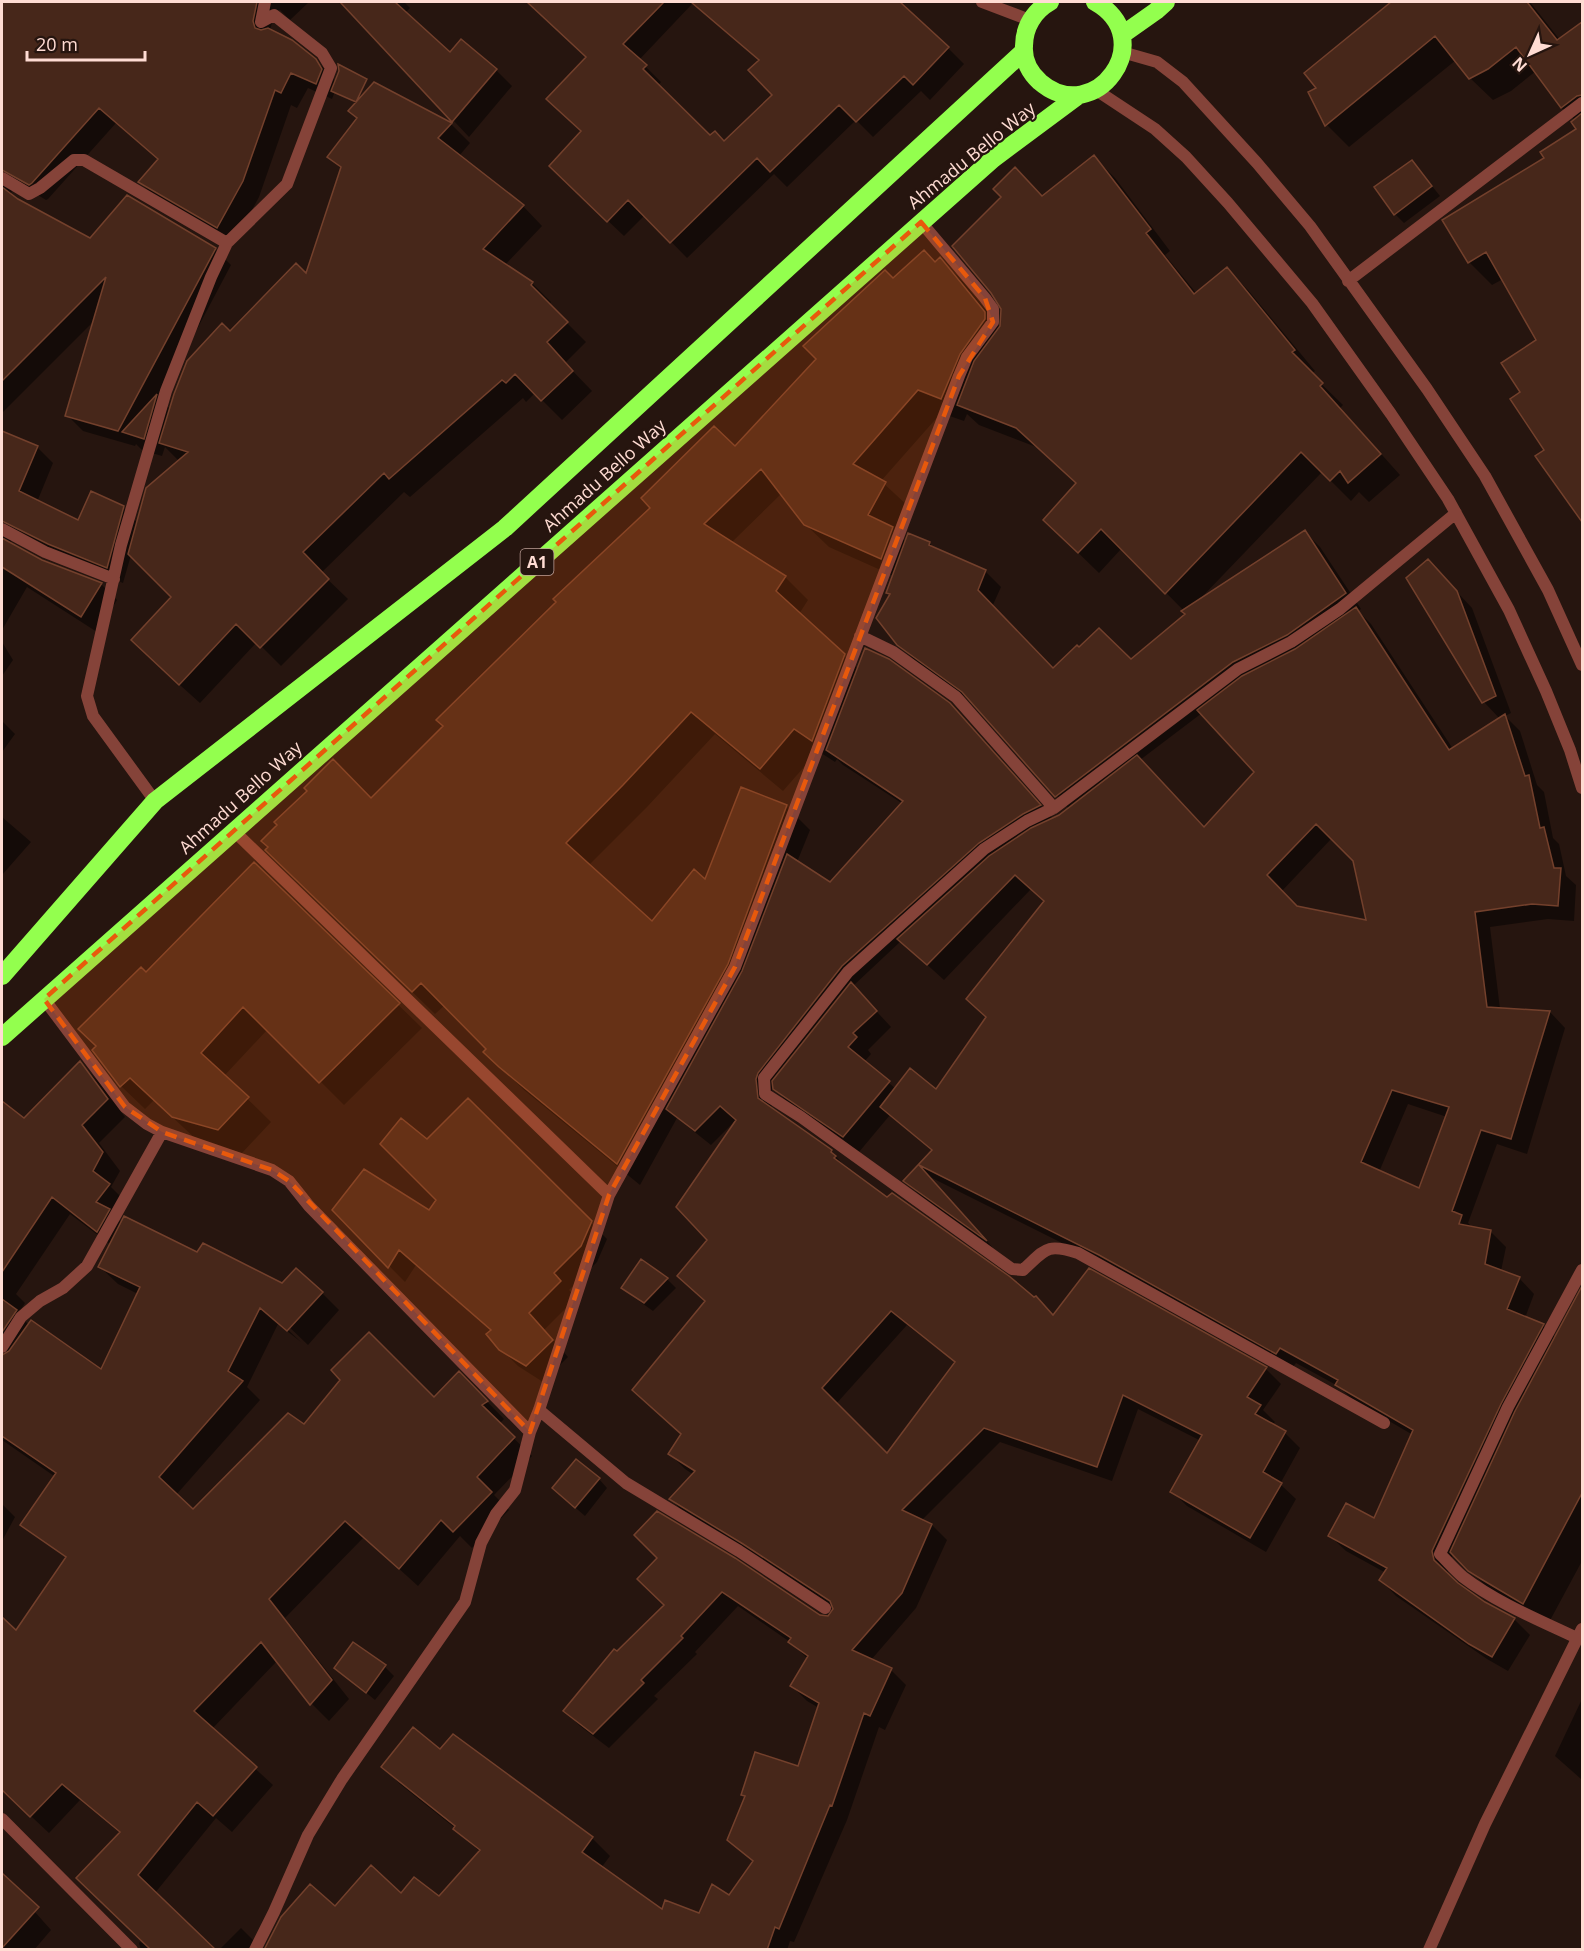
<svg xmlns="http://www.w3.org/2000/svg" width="1584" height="1951" viewBox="0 0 1584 1951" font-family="'Open Sans',sans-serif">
<rect width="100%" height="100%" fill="#26150f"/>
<path fill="#0007" fill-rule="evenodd" d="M2 2H309L290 20 280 10 275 12 270 30 315 60 332 76 337 86 332 99 308 88 297 108 291 105 259 197 234 243 156 198 140 182 159 160 116 123 48 199 46 200 23 186 14 187 10 195 90 240 215 249 231 265 160 399 171 410 230 333 306 275 342 169 329 156 451 124 470 143 459 156 523 206 542 226 505 265 532 283 551 302 549 305 586 342 565 363 592 391 562 420 535 393 526 402 523 398 410 497 404 492 321 573 348 599 281 666 257 642 200 703 152 660 173 597 131 555 123 583 66 560 18 536 11 541 10 544 41 561 101 584 117 600 97 632 27 587 2 630V432L37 447 53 463 37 502 78 522 123 508 138 523 179 461 165 447 162 456 142 450 136 444 135 446 83 431 67 415 95 320 2 413V292L35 245 30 241 2 270V47L10 51 2 39Z
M342 2H404L410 8 405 13 450 54 496 70 512 86 469 137Z
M529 2H881L891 12 948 48 964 64 930 100 921 91 873 137 856 120 787 187 774 174 687 258 645 215 624 236 567 182 582 132 588 58ZM693 3 760 61 774 95 724 143 710 137 658 86 661 82 639 60Z
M1394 2H1530L1560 40 1582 24V519L1537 457 1546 451 1522 393 1538 341 1503 279 1492 285 1469 262 1444 220 1546 159 1578 129 1575 120 1562 108 1536 71 1511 91 1493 100 1470 78 1456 60 1349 147 1327 125 1318 89 1306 73Z
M1094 157 1115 178 1170 251 1165 255 1197 294 1227 269 1248 290 1315 371 1311 374 1343 405 1340 408 1400 475 1369 502 1359 492 1351 501 1322 472 1200 599 1305 532 1320 547 1361 609 1358 611 1371 624 1453 749 1500 719 1484 702 1428 561 1472 608 1511 713 1505 716 1520 731 1537 785 1544 792 1553 838 1559 844 1566 876 1576 885 1574 921 1548 919 1490 927 1500 1009 1550 1012 1565 1028 1527 1154 1497 1144 1468 1223 1473 1228 1490 1231 1506 1247 1501 1271 1519 1278 1534 1294 1525 1318 1543 1325 1556 1338 1582 1288V1561L1547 1626 1495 1595 1453 1554 1447 1567 1449 1577 1485 1603 1514 1619 1530 1635 1508 1671 1487 1659 1396 1596 1381 1580 1386 1573 1346 1551 1330 1536 1374 1520 1413 1435 1353 1400 1338 1386 1296 1363 1292 1368 1116 1270 930 1177 993 1248 921 1196 905 1181 933 1152 890 1115 859 1152 790 1105 773 1087 770 1094 772 1109 831 1151 848 1170 1054 1316 1089 1270 1266 1369 1281 1384 1263 1410 1275 1422 1272 1425 1285 1433 1300 1448 1280 1484 1296 1499 1266 1552 1187 1506 1172 1491 1201 1441 1138 1409 1112 1481 1000 1442 921 1521 932 1525 947 1540 916 1608 871 1660 891 1670 906 1685 885 1730 879 1727 847 1820 794 1942 790 1941 787 1950H592L662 1912 700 1915 729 1897 754 1863 729 1839 746 1798 743 1795 798 1768 819 1708 807 1701 792 1686 808 1659 790 1642 738 1606 695 1652 697 1654 654 1696 658 1699 609 1748 580 1726 565 1711 618 1653 666 1605 659 1558 820 1616 829 1617 834 1608 760 1559 685 1514 671 1499 694 1475 685 1469 670 1454 682 1435 634 1390 706 1302 709 1240 735 1123 734 1122 711 1145 677 1118 640 1185 524 1090 485 1052 489 1048 445 1005 435 1014 290 873 371 800 735 448 892 280 936 263 940 259 963 282 1001 329 1042 197ZM941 413 964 421 967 414 979 425 1039 448 1077 484 1065 540 1099 573 1122 548 1187 614 1131 661 1053 670 992 607 1001 587 985 571 937 550 929 543 906 542 895 531 908 506 881 481ZM782 493 805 524 829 547 894 576 887 592 891 596 899 644 915 661 974 703 1069 809 1053 819 965 720 858 669 799 614 808 600 785 577 731 543ZM1202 713 1256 772 1204 828 1140 760ZM715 734 783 791 818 751 835 762 837 759 843 765 903 804 830 884 797 862 810 830 787 807 742 789 706 882 652 923 589 865 647 807ZM1332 838 1355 860 1368 922 1297 908 1281 892ZM1031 889 1045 902 988 1018 936 1092 896 1089 864 1062 871 1054 868 1050 891 1027 853 986 901 941 944 980ZM1408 1104 1447 1117 1420 1190 1379 1172ZM907 1325 956 1363 887 1455 836 1404Z
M1412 161 1440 196 1404 223 1395 214Z
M2 642 13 660 2 676Z
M2 721 15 734 2 752Z
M2 817 31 842 2 875Z
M254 864 422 1028 344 1105 268 1029 224 1076 271 1122 242 1153 198 1141 154 1100 145 1109 121 1086 94 1050 146 974Z
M80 1063 98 1081 125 1117 99 1143 120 1171 111 1187 127 1203 116 1217 122 1224 197 1254 282 1285 322 1293 339 1310 308 1345 285 1323 283 1325 301 1342 278 1324 247 1387 260 1400 176 1495 193 1511 304 1426 434 1399 459 1373 504 1419 499 1424 532 1456 494 1495 509 1510 472 1548 460 1536 418 1586 364 1537 285 1618 349 1699 329 1721 312 1704 278 1660 212 1729 273 1785 232 1832 216 1818 155 1893 205 1941 207 1940 217 1950H173L105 1886 120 1833 80 1800 49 1833 2 1789V1619L17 1632 135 1532 2 1440V1113L6 1107 24 1120ZM70 1214 111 1245 100 1267 118 1284 138 1294 102 1371 29 1325 18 1314 25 1303 16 1294Z
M468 1100 607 1239 597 1262 569 1290 576 1298 544 1330 568 1357 543 1382 518 1366 501 1349 492 1331 416 1265 405 1282 334 1210 429 1212 438 1200 427 1141Z
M641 1261 667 1279 676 1288 653 1311 632 1296 623 1288Z
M599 1479 607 1488 585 1516 563 1497Z
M2 1504 15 1517 2 1541Z
M385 1667 394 1676 375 1700 336 1668Z
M1582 1699V1777L1581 1779 1555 1756Z
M453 1736 592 1838 610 1856 601 1868 560 1950 335 1908 402 1895 439 1898 480 1852 455 1828 401 1785 383 1767 441 1751Z
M2 1875 51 1930 34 1950H2Z
M241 1928 263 1950H219Z
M140 1942 156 1950H141L139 1943Z"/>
<path fill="#47271a" stroke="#73402c" stroke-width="1.5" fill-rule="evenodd" d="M2 2H257L253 21 255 28 261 30 268 28 292 40 316 59 322 69 316 84 291 73 281 93 275 90 243 181 217 228 138 182 158 159 99 108 32 183 29 185 2 170Z
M340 2H395L450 52 461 39 497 69 452 122Z
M527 2H664L623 44 647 65 643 69 710 135 715 131 724 141 772 95 748 70 759 60 691 2H900L949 47 913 85 904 76 856 122 839 105 770 172 757 158 670 243 628 200 607 222 549 166 581 131 546 99 586 57Z
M1391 2H1527L1557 40 1582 22V95L1577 96 1561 108 1516 47 1488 69 1469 79 1435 36 1325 126 1308 92 1316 88 1304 73Z
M338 64 367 79 356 102 331 91 339 71Z
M374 82 452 123 438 138 524 205 483 249 533 282 531 285 568 322 547 342 573 371 541 401 515 374 506 383 502 380 389 479 384 473 303 552 329 579 260 648 236 624 179 685 131 640 171 597 128 554 146 488 188 452 159 443 174 394 187 361 222 323 230 331 296 263 306 273 341 167 327 157 357 118 348 111Z
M1582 113V522L1535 456 1544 450 1510 399 1520 392 1501 363 1536 340 1486 252 1468 263 1442 220 1544 158 1540 152 1576 129 1571 122Z
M1094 155 1151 229 1146 233 1194 294 1227 267 1295 350 1292 352 1323 383 1320 386 1381 454 1348 483 1340 471 1330 481 1301 452 1165 594 1101 529 1078 553 1043 520 1076 483 1016 428 957 405 974 361 1000 326 1001 309 991 293 952 246 1001 197 993 189 1015 167 1042 196Z
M1412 160 1432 186 1394 215 1374 187Z
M2 187 18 199 90 238 127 195 216 248 118 431 65 416 106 277 2 381Z
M924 250 935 262 940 257 985 312V319L960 354 941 399 918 390 853 464 886 482 868 515 893 527 881 559 804 525 761 469 704 524 786 576 776 591 845 654 812 741 794 729 760 769 691 712 623 785 566 843 652 921 694 869 705 879 741 787 787 805 728 964 617 1164 499 1067 483 1052 486 1049 421 983 412 992 265 850 268 847 261 841 277 825 274 822 307 791 304 788 333 759 371 798 443 726 436 720 556 602 553 599 650 508 641 498 714 426 735 446 816 359 803 346 885 270 893 278Z
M157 394 144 439 122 432Z
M2 431 38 446 19 491 78 520 91 491 124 506 107 568 48 544 2 521Z
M1305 530 1346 593 1287 635 1233 662 1055 797 962 692 897 645 876 618 890 594 886 593 908 533 930 542 929 545 986 570 978 590 1053 668 1077 645 1079 647 1099 628 1131 659 1185 614 1181 611Z
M2 538 42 560 102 583 81 617 2 567Z
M1428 559 1457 591 1496 696 1482 703 1406 578Z
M1356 607 1449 750 1505 714 1525 776 1529 775 1540 828 1544 827 1554 868H1561L1558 906 1532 904 1475 912 1487 1007 1550 1011 1511 1139 1481 1130 1452 1211 1462 1215 1459 1224 1491 1230 1485 1264 1520 1277 1507 1309 1544 1324 1501 1404 1432 1551 1434 1560 1458 1583 1485 1602 1515 1618 1492 1657 1469 1644 1379 1580 1387 1568 1328 1536 1346 1503 1374 1518 1413 1430 1335 1385 1338 1380 1280 1348 1276 1354 1099 1255 919 1165 987 1241 903 1181 932 1150 880 1107 910 1068 936 1089 986 1017 966 999 1044 901 1015 875 927 965 897 939 989 856 1031 828 1059 815 1137 755 1204 827 1254 772 1197 710 1242 676 1295 649ZM1316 824 1353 861 1366 920 1297 906 1267 875ZM1392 1090 1449 1107 1419 1188 1361 1162Z
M865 648 889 659 950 703 1041 805 1023 814 979 843 842 966 758 1073 756 1079 758 1098 832 1150 831 1152 836 1156 834 1158 887 1197 892 1193 1009 1276 1034 1297 1036 1296 1053 1315 1089 1268 1267 1367 1247 1397 1261 1405 1255 1414 1286 1431 1263 1472 1282 1483 1250 1538 1170 1492 1202 1435 1123 1395 1097 1467 984 1428 902 1510 932 1524 902 1593 852 1650 892 1668 870 1716 864 1713 832 1806 830 1805 779 1929 775 1927 767 1950H264L281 1917 310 1884 335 1906 371 1865 401 1893 414 1877 439 1896 480 1850 453 1829 455 1826 381 1767 413 1727 440 1749 453 1734 593 1837 582 1852 662 1909 665 1900 699 1913 712 1884 729 1895 753 1861 727 1840 745 1796 741 1795 755 1752 798 1766 819 1703 790 1686 808 1656 788 1642 791 1638 722 1592 681 1636 683 1638 641 1680 644 1683 593 1734 563 1711 614 1649 617 1651 664 1605 637 1579 657 1558 634 1535 657 1511 735 1558 820 1615 828 1616 833 1609 830 1601 743 1544 669 1499 695 1471 668 1454 681 1434 632 1390 705 1301 677 1276 707 1240 676 1207 736 1120 720 1106 695 1131 666 1109 742 971 787 854 830 882 903 801 826 750ZM891 1311 955 1362 887 1453 822 1388Z
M254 862 400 1003 319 1083 243 1007 201 1053 249 1097 218 1130 172 1117 130 1078 120 1087 92 1050 96 1046 78 1029 141 967 146 972Z
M851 982 877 1011 853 1033 857 1037 848 1047 890 1081 843 1137 773 1089 772 1081Z
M80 1061 108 1099 82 1125 103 1152 93 1171 110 1184 96 1202 110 1209 97 1232 52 1197 2 1272V1101L24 1118Z
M468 1098 592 1221 581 1246 554 1273 561 1281 529 1313 553 1340 526 1366 499 1350 486 1334 491 1330 399 1250 388 1268 332 1210 364 1169 429 1210 436 1200 380 1144 401 1118 427 1139Z
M124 1216 197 1252 203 1243 282 1283 296 1268 323 1292 287 1331 260 1308 228 1371 243 1381 159 1477 193 1509 288 1413 304 1424 340 1380 331 1370 369 1332 434 1397 459 1371 488 1401 482 1405 515 1437 477 1477 492 1492 453 1532 441 1520 399 1569 345 1521 269 1599 332 1680 310 1705 261 1642 194 1711 257 1767 213 1816 197 1802 138 1875 216 1950H151L76 1878 120 1832 62 1784 30 1817 2 1790V1617L16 1630 66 1557 20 1525 56 1473 2 1436V1355L9 1351 31 1320 101 1369 140 1287 98 1267Z
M641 1259 668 1278 644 1303 621 1288Z
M1582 1286V1493L1523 1604 1481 1579 1468 1571 1450 1552 1515 1411Z
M2 1299 17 1310 2 1332Z
M576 1459 600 1478 575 1508 552 1488Z
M353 1642 386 1665 366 1693 334 1668Z
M2 1873 39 1907 2 1948Z"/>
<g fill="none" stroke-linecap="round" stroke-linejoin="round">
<path stroke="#854339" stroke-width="12" d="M982 2 1030 20
M261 22 265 2
M1122 52 1157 62 1183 82 1257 163 1310 226 1427 389 1485 476 1548 590 1582 665
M1096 90 1155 129 1186 157 1228 203 1312 303 1391 414 1448 499 1509 610 1546 691 1570 750 1582 788
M2 178 29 194 40 188 74 160H84L227 243
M1348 281 1582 103
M2 529 45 552 114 579
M860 636 893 652 956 697 1054 808
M155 801 93 716 87 696 121 545 166 391 211 277 227 243 287 184 331 68 322 53 274 15 261 22
M234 831 609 1195
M44 999 125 1107 147 1124 162 1132 272 1170 289 1181 309 1206 530 1432
M2 1347 21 1317 40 1301 63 1288 87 1266 162 1132
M539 1410 626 1483 739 1551 825 1608
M1384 1423 1078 1253C1046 1243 1046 1249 1023 1270L1012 1269 801 1117 765 1094 764 1078 848 972 984 849 1027 821 1054 808 1238 669 1291 642 1340 609 1456 513
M1577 1638C1539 1620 1497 1603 1463 1577 1455 1570 1448 1562 1440 1554L1508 1407 1582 1270
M2 1819 132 1950
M255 1950 274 1912 308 1835 342 1779 465 1602 481 1543 496 1514 515 1490 530 1432 539 1410 609 1195 735 967 959 376 967 357 993 322V309L985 298 921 222
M1429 1950 1485 1824 1582 1629"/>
<path stroke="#93ff4e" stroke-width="18" d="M1050 2C1034 11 1024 27 1024 46 1023 60 1030 73 1040 82 1095 129 1161 39 1095 2
M1122 35 1156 11 1166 2
M2 976 155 801 505 528 1023 52
M2 1037 993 159 1079 95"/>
</g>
<path fill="#e8590c" fill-opacity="0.2" stroke="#e8590c" stroke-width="4.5" stroke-dasharray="12 8" stroke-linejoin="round" d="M921 222 985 298 993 322 959 376 735 967 609 1195 530 1432 289 1181 272 1170 162 1132 125 1107 44 999Z"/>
<g text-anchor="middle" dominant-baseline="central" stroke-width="4.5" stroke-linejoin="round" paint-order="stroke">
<rect fill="#26150f" stroke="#bea098" stroke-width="1.5" x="520.5" y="549" width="33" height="26" rx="4.5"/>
<g font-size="16" font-weight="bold" fill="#ffdcd3">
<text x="537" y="562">A1</text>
</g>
<g font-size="18" fill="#ffdcd3" stroke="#26150f">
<text transform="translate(971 155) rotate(-39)">Ahmadu Bello Way</text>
<text transform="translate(604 475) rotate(-42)">Ahmadu Bello Way</text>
<text transform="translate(240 797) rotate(-42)">Ahmadu Bello Way</text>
</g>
</g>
<rect width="1584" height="1951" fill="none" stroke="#ffdcd3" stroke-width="6"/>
<g transform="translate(1530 54) rotate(225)" stroke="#26150f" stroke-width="4.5" paint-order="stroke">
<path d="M0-4.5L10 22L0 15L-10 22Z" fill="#ffdcd3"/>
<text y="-9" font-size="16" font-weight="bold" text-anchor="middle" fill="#ffdcd3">N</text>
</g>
<path d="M27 51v9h118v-9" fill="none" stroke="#ffdcd3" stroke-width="3"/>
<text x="36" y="51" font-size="18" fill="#ffdcd3" stroke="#26150f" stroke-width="4.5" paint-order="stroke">20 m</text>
</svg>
